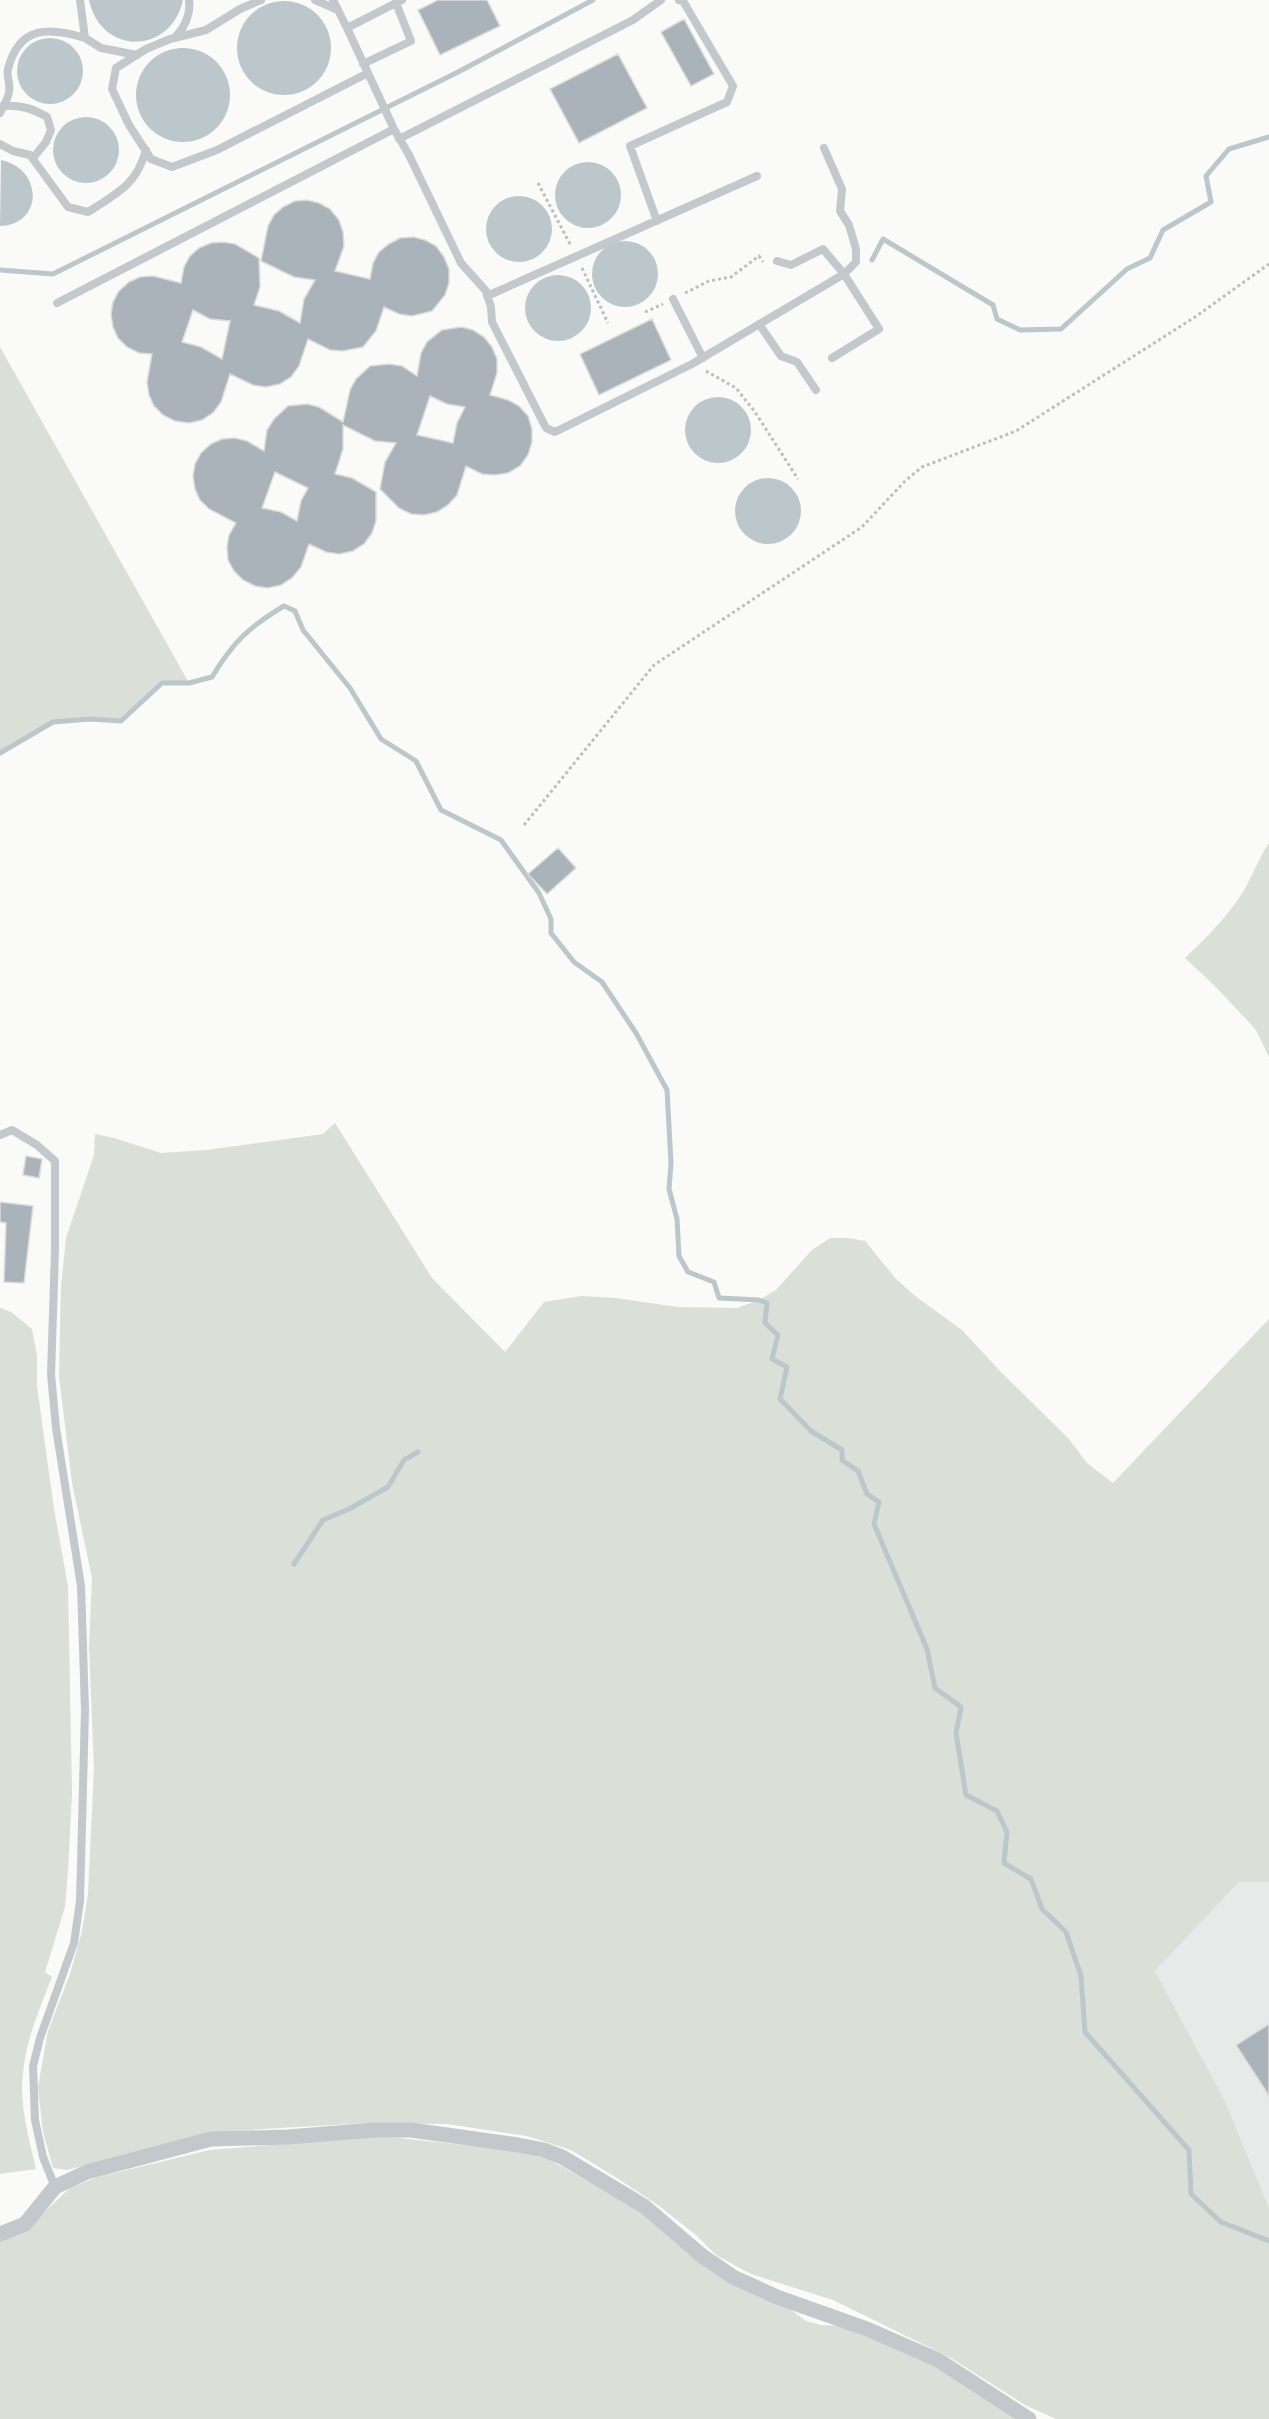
<svg xmlns="http://www.w3.org/2000/svg" width="1269" height="2419" viewBox="0 0 1269 2419" font-family="'DejaVu Sans',sans-serif">
<rect width="100%" height="100%" fill="#fafaf8"/>
<path fill="#e8e9e9" d="M1239 1882H1269V2208L1225 2101 1155 1971Z"/>
<path fill="#dadfd7" d="M0 347 189 683H162L121 721 90 719 53 722 0 753Z
M1269 843V1057L1256 1030 1217 988 1185 958C1205 939 1224 920 1239 898 1251 881 1257 861 1269 843Z
M335 1123 432 1278 505 1352 544 1302 582 1296 616 1298 677 1307 737 1308 759 1300 776 1290 812 1250 830 1238H849L865 1241 896 1279 915 1296 962 1330 1000 1371 1069 1439 1087 1463 1113 1483 1269 1319V1882H1239L1155 1971 1225 2101 1269 2208V2419H1056L1025 2405 951 2358 833 2300 751 2274 716 2255 697 2236 662 2208 617 2178 571 2150 527 2136 447 2124 367 2123 213 2132 67 2170 53 2168 43 2132 38 2087 48 2031 70 1974 82 1931 88 1894 94 1769 89 1646 92 1578 72 1483 59 1376 61 1287 66 1238 94 1155 95 1134 114 1138 161 1153 207 1150 323 1134Z
M0 1308 11 1312 32 1329 37 1356V1386L54 1509 68 1586 72 1793 68 1871 65 1907 45 1972 52 1977C40 2008 26 2039 23 2073 19 2105 29 2138 36 2169L0 2174Z
M380 2136 511 2150 548 2159 632 2206 692 2257 790 2309 806 2321 821 2325 842 2326 948 2372 1018 2419H0V2238L41 2215 70 2188 98 2177 210 2150Z"/>
<path fill="#bbc7cb" d="M89 0H183C171 55 101 56 89 0Z
M237 48a47 47 0 1 1 94 0a47 47 0 1 1-94 0Z
M17 71a33 33 0 1 1 66 0a33 33 0 1 1-66 0Z
M136 95a47 47 0 1 1 94 0a47 47 0 1 1-94 0Z
M53 150a33 33 0 1 1 66 0a33 33 0 1 1-66 0Z
M1 160C44 169 43 225 0 226Z
M555 195a33 33 0 1 1 66 0a33 33 0 1 1-66 0Z
M486 229a33 33 0 1 1 66 0a33 33 0 1 1-66 0Z
M592 274a33 33 0 1 1 66 0a33 33 0 1 1-66 0Z
M525 308a33 33 0 1 1 66 0a33 33 0 1 1-66 0Z
M685 430a33 33 0 1 1 66 0a33 33 0 1 1-66 0Z
M735 511a33 33 0 1 1 66 0a33 33 0 1 1-66 0Z"/>
<g fill="none" stroke-linecap="round" stroke-linejoin="round">
<path stroke="#bbc7cb" stroke-width="5" d="M872 260 883 239 993 305 997 319 1020 330 1061 329 1127 269 1150 258 1163 230 1211 202 1206 176 1229 149 1269 137
M0 270 53 274 460 71 593 0
M0 753 53 722 90 719 121 721 162 683H189L212 677C233 642 249 627 284 606L295 611 303 630 350 688 381 739 416 761 441 810 501 840 539 893 551 919V933L574 962 602 982 636 1033 667 1090 671 1163 669 1189 677 1219 679 1256 688 1272 714 1282 719 1298 759 1300 767 1303 765 1323 778 1335 772 1359 787 1367 780 1399 811 1431 842 1450V1460L858 1471 867 1494 879 1502 874 1524 927 1649 935 1688 961 1707 956 1733 966 1795 997 1811 1007 1832 1004 1863 1031 1879 1042 1909 1066 1932 1081 1976 1085 2032 1189 2150 1191 2194 1221 2222 1269 2241
M294 1564 323 1520 349 1509 388 1487 404 1460 418 1452"/>
</g>
<path fill="#aab3b9" stroke="#dcdcda" stroke-width="1.5" fill-rule="evenodd" d="M438 0H487L500 26 440 55 418 10Z
M684 19 714 74 691 86 661 32Z
M618 54 647 108 579 143 550 89Z
M307 200 319 203 330 209 339 220 343 232 344 246 335 271 370 279 373 263 379 252 389 244 400 238 413 237 425 240 436 246 444 257 449 269V283L445 295 432 311 412 316 399 314 384 307 376 331 363 347 343 351 330 350 308 339 299 366 291 377 280 384 266 387 253 385 230 374 221 402 213 413 202 420 189 423 175 421 163 415 154 406 149 395 147 382 152 354 139 353 127 347 118 338 113 327 111 314 113 302 119 291 129 282 140 277 153 276 181 283 184 267 190 256 199 248 211 243 223 242 235 244 259 258 260 287 254 305 279 311 300 323 304 299 315 280 294 277 261 261 268 226 274 215 283 207 295 201ZM193 310 210 319 230 321 222 359 201 347 182 342Z
M652 319 671 360 599 395 580 354Z
M461 327 473 330 484 337 492 347 497 359V373L490 395 508 400 519 406 528 416 532 429V442L528 455 520 466 508 473 495 475 482 474 466 466 457 495 448 505 437 512 424 515 411 514 399 508 380 489 385 462 396 443 375 441 343 425V449L335 474 352 478 376 492V521L372 533 364 544 353 551 339 554 326 552 309 544 301 567 292 578 281 585 268 588 255 586 243 580 234 571 228 560 227 547 229 535 236 523 209 509 200 500 195 489 193 476 195 464 201 453 211 444 222 439 235 438 247 441 264 451 267 430 274 419 288 406 307 404 319 407 343 422 350 390 356 379 370 366 389 364 402 366 417 376 421 353 427 342 442 330ZM430 396 447 404 465 407 457 423 453 443 417 435ZM275 472 308 488 301 501 297 521 281 512 262 508Z
M558 848 576 868 547 894 528 874Z
M26 1156 42 1159 39 1178 23 1175Z
M0 1202 33 1206 24 1283 4 1282 6 1223 0 1222Z
M1269 2024V2096L1236 2045Z"/>
<g fill="none" stroke-linecap="round" stroke-linejoin="round">
<path stroke="#bbbfc2" stroke-width="3" stroke-dasharray="3 3" stroke-linecap="butt" d="M538 183 571 246
M582 268 608 323
M685 293 709 281 731 277 759 256 763 262
M645 312 663 304
M706 371 736 388 755 412 798 479
M524 825 654 665 862 527 905 481 922 467 1016 431 1195 317 1269 264"/>
<path stroke="#c3c8cc" stroke-width="8" d="M80 0 85 38 101 48 137 55
M261 0 240 9 206 30 170 39 146 49 116 68 112 89 129 125 151 159 172 167 217 150 368 73
M315 0 338 10
M333 0 347 28
M402 0 347 28 394 129 409 155 461 263 486 291 491 307 492 322 546 428 555 432 692 364 844 274 823 249 791 265 777 261
M176 36C185 27 191 13 189 0
M363 64 411 41 396 3
M3 106C20 105 32 108 47 117L51 130 46 142 33 158
M0 113C3 107 8 99 9 92 11 84 6 76 8 69 19 25 50 27 85 38
M399 139 633 20 661 0
M0 144 13 151 30 155 68 207 88 212C117 193 136 186 146 150
M824 148 842 189 840 211 849 225 856 249V262L844 274 879 329 832 358
M657 221 630 146 727 102 733 86 683 1 679 0
M487 296 757 176
M673 299 703 358
M57 303 394 129
M759 324 781 356 797 362 816 390
M0 1135 12 1130 37 1145 55 1161V1251L51 1374 56 1428 81 1586 85 1710 80 1901 74 1943 40 2038 33 2066 35 2120 43 2157 55 2187"/>
<path stroke="#c3c8cc" stroke-width="15" d="M0 2234 25 2224 55 2187 87 2172 211 2139 288 2137 374 2130H411L518 2145 544 2150 562 2157 624 2194 645 2207 701 2255 733 2277 777 2297 867 2329 938 2360 1029 2419"/>
</g>
</svg>
